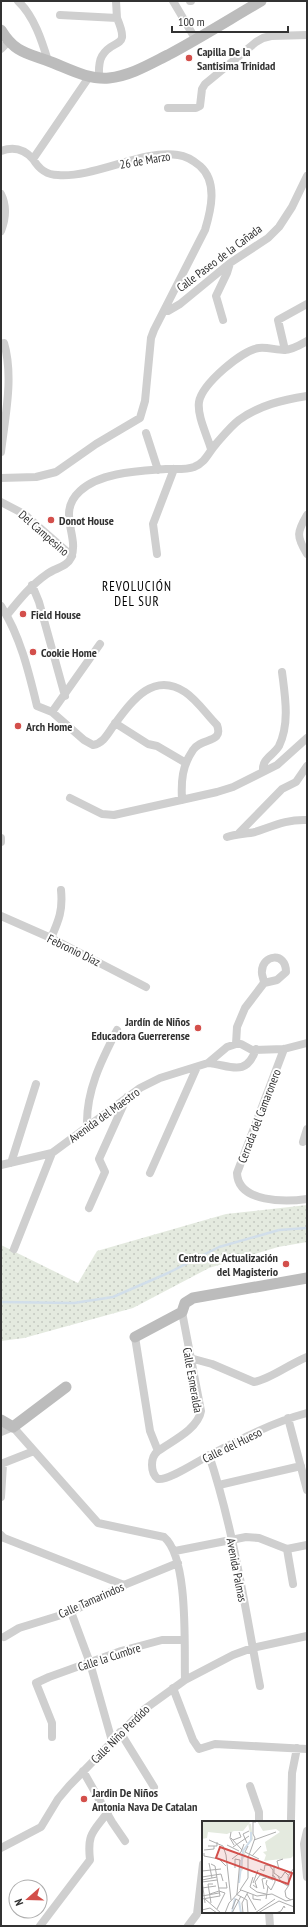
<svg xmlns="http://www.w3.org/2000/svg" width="308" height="1927" viewBox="0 0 308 1927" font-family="'PT Sans Narrow',sans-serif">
<defs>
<pattern id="park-dots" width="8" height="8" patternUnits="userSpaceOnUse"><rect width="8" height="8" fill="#e4eadf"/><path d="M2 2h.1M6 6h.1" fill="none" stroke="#c4c9c0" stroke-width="1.8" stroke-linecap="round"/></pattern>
</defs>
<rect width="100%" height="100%" fill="#fff"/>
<path fill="url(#park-dots)" d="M307 1205V1242L278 1247 209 1268 133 1308 24 1338 1 1341V1245L78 1283 97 1251 226 1214Z"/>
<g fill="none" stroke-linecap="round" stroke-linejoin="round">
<path stroke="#d1deea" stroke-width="2.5" d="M1 1302 74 1303 113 1297 168 1273 219 1247 279 1230 307 1228"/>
<path stroke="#cfcfcf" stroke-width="8" d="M18 1C34 16 42 41 48 61
M116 1 117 18
M173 1 196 40
M190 1H191
M60 15 117 18C131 51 113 37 102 56 98 63 99 71 99 78
M1 49 8 42
M168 108H196L200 106 202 89 205 84 256 42 263 38 271 36 307 35
M1 151C14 146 24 149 33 159
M1 194C7 206 6 218 1 231
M164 311H168L180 304 230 263 268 238 279 227 292 207 307 176
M223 320 216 296 227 273 230 263
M1 344 4 343C14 377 5 417 1 452
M285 350 278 320 307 304
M146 433 158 470
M211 449C207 435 197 416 199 402 202 384 242 350 259 348 267 347 276 350 284 350 292 350 300 345 307 341
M1 478 36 477 56 472 96 444 140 418 145 401 151 338 154 330 205 230C211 210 218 182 200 166 194 161 187 156 178 155 143 149 95 178 58 175 46 175 39 169 33 159L89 77
M1 502 24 514 72 556
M307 515C297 532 296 536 307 554
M157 554 153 524 174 469
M32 585 39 602 65 696
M1 606C20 635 29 673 37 706L52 712 84 740 93 745C104 743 108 733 114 725 132 701 153 671 185 692 197 700 207 715 217 725 224 744 201 737 193 750 182 766 181 781 182 800
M7 615C19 600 31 585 47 574 55 568 67 567 71 558 80 536 56 513 80 491 100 472 140 471 166 469 175 469 186 470 194 467 206 462 208 453 216 444 223 436 231 426 239 420 260 405 282 400 307 396
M52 712 100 644
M115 723 148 744 157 746 186 763
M263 771C262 758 273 756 279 746 290 723 285 696 282 672
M70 798 102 814 114 815 217 792 233 787 277 765 307 738
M239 833 282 789 296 782 307 766
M227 837C236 834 246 834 255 832 273 826 288 819 307 820
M1 842V838
M1 916 51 938 146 987
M51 938C59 920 63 910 61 890
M236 1044 237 1027 245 1008 264 983 277 980 286 972C286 951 262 955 262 971 261 974 264 979 264 983
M284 1049 237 1173C238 1203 286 1202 307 1199
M208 1063C230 1065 246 1078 256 1049
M87 1126C86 1091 101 1061 117 1030
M303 1142 307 1129
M11 1163 36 1084
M1 1165 52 1153 140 1088 160 1078 208 1063 227 1047 236 1044H241L252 1050 284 1049 307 1043
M150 1173 197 1067
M89 1208 105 1172 99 1159 127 1097
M14 1249 52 1153
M135 1337 150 1431 158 1451C150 1457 150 1473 158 1479 170 1480 196 1462 208 1456 239 1440 273 1422 307 1413
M190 1358 212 1364 254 1382C269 1380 291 1363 307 1357
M288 1418 307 1490
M1 1432 13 1427 98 1523 164 1537C189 1558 184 1647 185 1680
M158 1451C172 1441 198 1429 201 1411L182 1312
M209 1455C234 1530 245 1609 260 1686
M1 1464 34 1451
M219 1485 301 1466
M1 1497 3 1464
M1 1535 4 1538 124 1585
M287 1549 293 1584
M175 1551 246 1537 259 1538 287 1549 307 1545
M71 1612 90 1663 112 1741
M4 1637 19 1628 71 1612 124 1585 178 1563
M173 1688 193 1740 199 1749 215 1744 307 1749
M120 1732 154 1787
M52 1737V1723L36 1683 49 1677 121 1651 162 1640H184
M83 1771 112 1822 125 1841
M250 1786 259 1812V1822
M291 1819 292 1773 297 1748
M307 1831 304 1844 307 1877
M1 1848 41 1827 58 1799 69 1786 142 1711 185 1680 233 1655 252 1648 307 1636
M269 1912 270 1926
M40 1926 90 1860C87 1833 93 1832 108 1812
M188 1926 197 1914 203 1864"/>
<path stroke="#bcbcbc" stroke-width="11" d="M1 30C15 53 27 53 51 62 69 69 89 80 109 78 130 76 150 64 168 55 200 38 230 19 261 1
M135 1337 182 1312 185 1303 193 1298 307 1278
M1 1420 13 1427 66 1387"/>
</g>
<g fill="#d34f4b" stroke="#fff" stroke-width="1.5">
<circle cx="189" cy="58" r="4"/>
<circle cx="51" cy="520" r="4"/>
<circle cx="23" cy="614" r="4"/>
<circle cx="33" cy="652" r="4"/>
<circle cx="18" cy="726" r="4"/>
<circle cx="198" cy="1028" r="4"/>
<circle cx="286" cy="1264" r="4"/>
<circle cx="84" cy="1799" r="4"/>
</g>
<g text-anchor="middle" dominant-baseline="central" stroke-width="4" stroke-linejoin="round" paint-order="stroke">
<g font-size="12" font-weight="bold" fill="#323232" stroke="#fff" text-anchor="start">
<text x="197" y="51">Capilla De la<tspan x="197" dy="14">Santisima Trinidad</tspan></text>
<text x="59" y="520">Donot House</text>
<text x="31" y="614">Field House</text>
<text x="41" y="652">Cookie Home</text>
<text x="26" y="726">Arch Home</text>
<text x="190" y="1021" text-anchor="end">Jardín de Niños<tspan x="190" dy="14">Educadora Guerrerense</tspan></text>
<text x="278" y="1257" text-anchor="end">Centro de Actualización<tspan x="278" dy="14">del Magisterio</tspan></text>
<text x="92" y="1792">Jardin De Niños<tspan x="92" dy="14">Antonia Nava De Catalan</tspan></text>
</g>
<g font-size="12" fill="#323232" stroke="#fff">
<text transform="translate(145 160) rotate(-10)">26 de Marzo</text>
<text transform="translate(219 258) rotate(-37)">Calle Paseo de la Cañada</text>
<text transform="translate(44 533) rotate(41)">Del Campesino</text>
<text transform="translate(74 950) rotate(26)">Febronio Díaz</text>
<text transform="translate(104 1115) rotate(-36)">Avenida del Maestro</text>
<text transform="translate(259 1116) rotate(-69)">Cerrada del Camaronero</text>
<text transform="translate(193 1380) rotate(80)">Calle Esmeralda</text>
<text transform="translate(232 1445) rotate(-26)">Calle del Hueso</text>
<text transform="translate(237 1570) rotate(79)">Avenida Palmas</text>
<text transform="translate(91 1600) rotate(-24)">Calle Tamarindos</text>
<text transform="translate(109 1657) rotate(-18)">Calle la Cumbre</text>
<text transform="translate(120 1734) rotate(-45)">Calle Niño Perdido</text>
</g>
<g font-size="13" letter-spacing="1" fill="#000" stroke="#fff">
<text x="137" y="586">REVOLUCIÓN<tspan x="137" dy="15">DEL SUR</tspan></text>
</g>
</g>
<g transform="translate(202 1821)">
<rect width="92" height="92" fill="#fff"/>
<path d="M0 0H49L41 10H32L25 13 6 11 5 17 0 18ZM55 0H92V34L89 37 62 40 64 34 61 31 65 30 63 21 78 11 74 8 61 10Z" fill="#e4eadf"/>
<path d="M46 2 49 3 51 18 42 29 44 35 41 38V49L38 51 41 30 49 18Z" fill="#e4eadf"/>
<path fill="none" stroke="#d1deea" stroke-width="2" d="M37 62 41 30 49 19V11M37 80 39 92M30 92 33 77"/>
<path fill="none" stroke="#adadad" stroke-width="1" d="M29 11 28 17 32 24M29 17 40 29M7 19 21 25 24 34 29 79M31 19 39 16 37 11M52 19 74 11M45 22 41 13 47 10M25 24 37 30M6 25H15V21M46 25 43 31 57 38M31 26 47 15M2 29 12 28V25M2 32V35L17 38 24 45M50 35 59 25M30 38 39 31 42 23M7 42 10 57M9 43 13 45 18 75M72 45V52L79 57 83 51 86 54M72 45 77 48 75 40 81 38M33 47V38L38 39 35 73M58 48 62 50 63 44 71 45M0 50 19 48M58 54 71 59V49L67 44M76 55 79 61 86 65M0 56 19 53 21 60M51 56 48 66 55 71 64 73M0 59 3 82M0 59 15 56M65 59 64 63 69 69 73 61V56L70 54M0 61 15 59M51 62 56 49M51 64 55 67 53 61 58 54M0 67 14 65M17 67H25L24 61M62 68 60 58 64 57M38 69 46 57V37L53 17 51 13V1H54M8 73 17 70 23 72M34 73 45 79 46 92M45 73 54 89M51 74V78L59 79M0 75 17 72M0 78 18 75M3 78 19 92M64 78 66 65M89 79 84 76 83 70 87 64 86 55 92 47M9 82 6 63H11M15 88 23 72M30 88 34 78 37 80M0 89 8 87 15 92M23 92 27 82 39 69 55 75 70 73 84 80 92 78M30 92 39 75M41 92 40 82 46 71M53 92 73 78M56 92 77 80 92 86M74 92 79 90 82 85 83 87"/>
<path fill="#d34f4b" fill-opacity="0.15" stroke="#d34f4b" stroke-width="2" d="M18 26 90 52 86 63 14 37Z"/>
<rect width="92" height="92" fill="none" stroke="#323232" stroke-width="2"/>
</g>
<rect width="308" height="1927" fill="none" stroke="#323232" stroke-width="4"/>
<g transform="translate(28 1899) rotate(250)"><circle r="19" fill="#ffffff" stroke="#adadad"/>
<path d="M0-3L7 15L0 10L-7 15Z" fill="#d34f4b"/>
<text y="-6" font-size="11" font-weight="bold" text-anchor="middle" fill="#323232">N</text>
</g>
<path d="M172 26v6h116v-6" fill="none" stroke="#323232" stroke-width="2"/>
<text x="178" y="26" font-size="12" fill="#323232" stroke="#ffffff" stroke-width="3" paint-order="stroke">100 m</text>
</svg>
